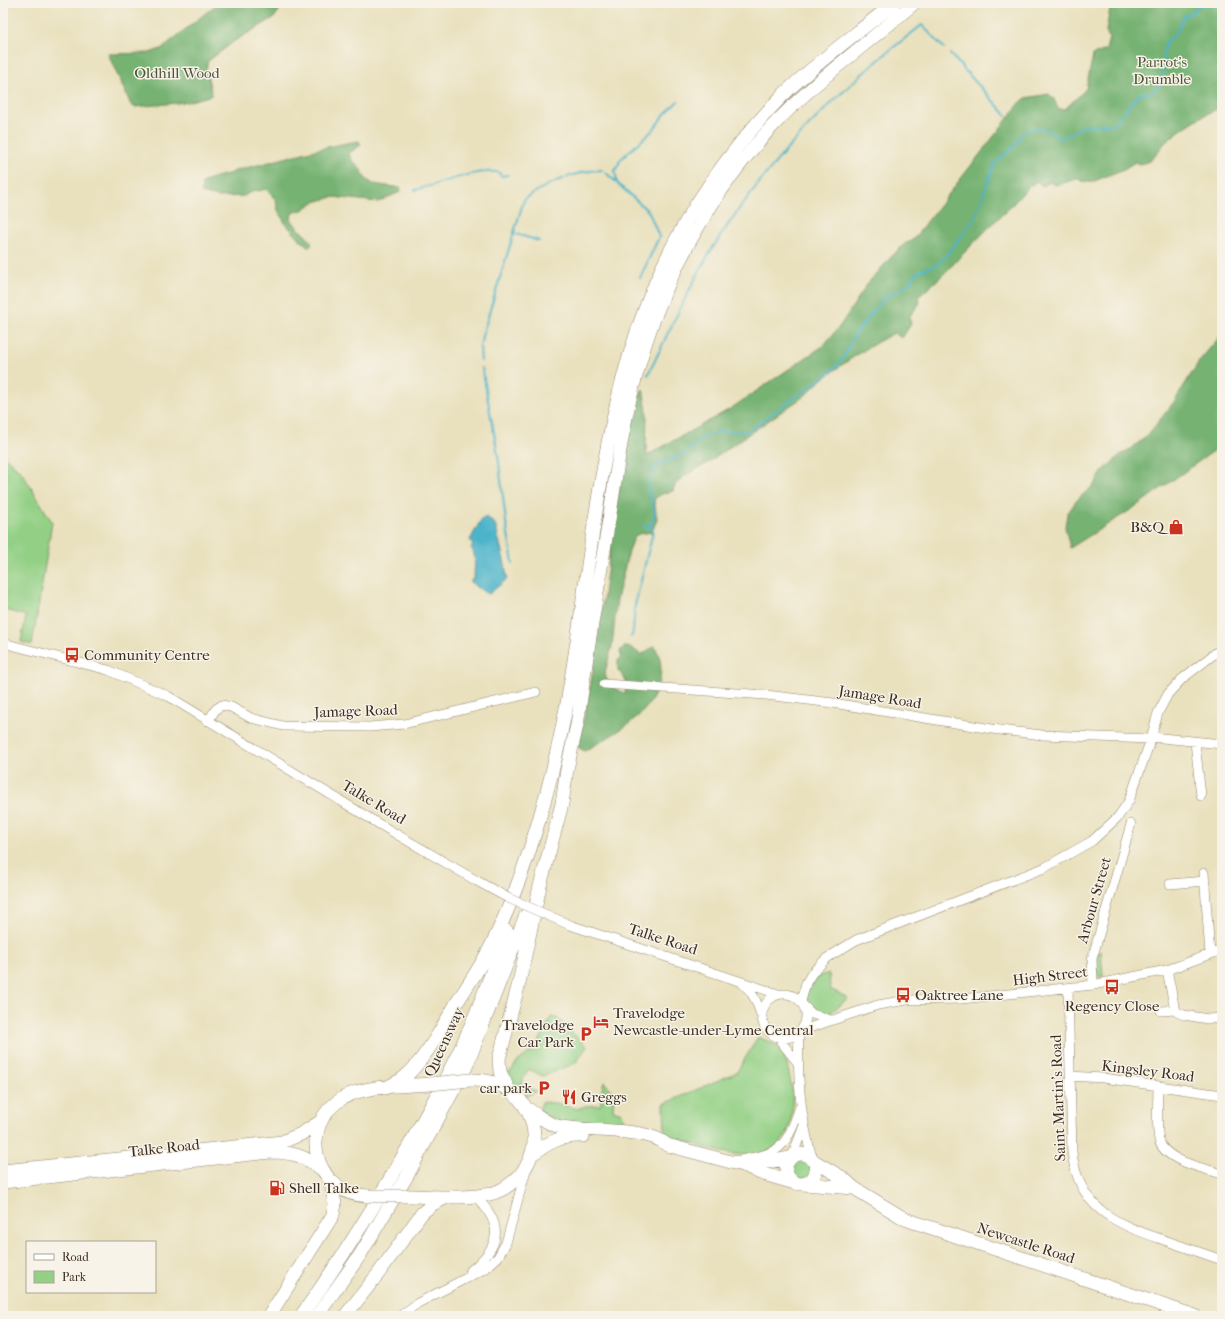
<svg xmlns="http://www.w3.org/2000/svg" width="1225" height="1319" viewBox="0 0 1225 1319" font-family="'IM FELL French Canon',serif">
<rect width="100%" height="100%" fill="#f7f3e8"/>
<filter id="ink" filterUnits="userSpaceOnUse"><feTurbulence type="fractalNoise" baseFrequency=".025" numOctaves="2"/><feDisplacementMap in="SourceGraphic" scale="8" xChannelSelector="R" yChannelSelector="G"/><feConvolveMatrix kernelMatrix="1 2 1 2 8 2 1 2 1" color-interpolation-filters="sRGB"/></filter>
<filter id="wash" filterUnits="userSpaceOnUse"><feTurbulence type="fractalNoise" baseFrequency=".012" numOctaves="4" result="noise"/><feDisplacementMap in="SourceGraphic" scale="16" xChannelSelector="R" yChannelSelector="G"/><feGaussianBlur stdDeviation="0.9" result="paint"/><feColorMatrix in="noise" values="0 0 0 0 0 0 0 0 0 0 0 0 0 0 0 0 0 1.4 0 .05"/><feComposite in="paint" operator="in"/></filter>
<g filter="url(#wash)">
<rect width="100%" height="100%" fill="#e9e1be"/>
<path fill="#93d085" stroke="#677d52" d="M3 455 22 473 52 522 32 645 21 642 26 616 3 609Z
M1101 951 1103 977H1099L1096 969 1097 954Z
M826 974H829L830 989 848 998 826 1017 807 1003 805 993 820 976Z
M551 1017 557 1018 587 1047 576 1063 543 1076 528 1069 521 1084 536 1091 527 1096 522 1094 504 1076 512 1070 516 1063 536 1048Z
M758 1037C764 1040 773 1042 777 1046 784 1052 788 1066 789 1074 795 1100 797 1141 766 1152 733 1162 696 1143 665 1135L664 1104 737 1072Z
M604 1082 614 1092 613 1110 622 1113 627 1128 568 1124 552 1119 539 1110 542 1102 557 1103 577 1109 585 1106 601 1105V1093Z
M791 1169a10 10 0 1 1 20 0a10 10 0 1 1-20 0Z"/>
<path fill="#76b272" stroke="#586e48" d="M218 3H300L280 9 274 18 236 40 208 61 206 69 212 95 187 102 135 107 131 105 108 54 149 53 161 49Z
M1111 3H1222V107C1202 115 1183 127 1167 141 1155 152 1158 160 1140 164L1135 162 1124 169 1092 182H1086L1077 179 1056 185 1050 182 1043 186 1037 181C1024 189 1015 203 1004 213 974 240 950 271 918 297L920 303 909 317 911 324 902 338 894 333C869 346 845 362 823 379 815 384 810 392 803 397 772 418 742 438 712 460 701 469 675 476 673 491L662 494 654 499 657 519 652 532 638 534 634 537 627 558 617 599 612 646 605 672 606 678 611 686 625 694 626 681 618 670V660L621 658 620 651 624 647 632 648 641 655 654 646C661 656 662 667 660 678 654 716 614 733 585 751L579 748 578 744C600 657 605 566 621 478 626 449 629 415 643 389L647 411 646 456 730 409 823 346 840 326 868 283 894 254 906 243 912 241 1020 103 1026 98 1049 94 1054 99 1058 109H1065L1086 89 1093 55 1106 50 1109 38 1106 31Z
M359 141 361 145 349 153 351 159 361 170 365 178 373 184 401 188 400 192 378 202 333 197 314 202 302 210 292 213 291 219C297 229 305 234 312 243L309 247 299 239 285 223 278 210 276 200 266 189 259 191 254 190 244 196 218 197 201 193 202 183C216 174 226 177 237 170 278 161 318 147 359 141Z
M1222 334V445L1132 509 1070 548 1065 527 1067 514 1077 500 1094 485 1103 471 1120 455 1132 448 1147 436 1174 402 1200 360Z"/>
<path fill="#4bb4ca" stroke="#436f74" d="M486 517 495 524 505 564 507 579 489 594C481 592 478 586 470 582L474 577C474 569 477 554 471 548L473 544 470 540 482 518Z"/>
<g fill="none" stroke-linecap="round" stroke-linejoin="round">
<path stroke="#4bb4ca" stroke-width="2" d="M1218 20 1217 17 1222 12
M950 54 1007 116
M1026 131C1032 128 1045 128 1051 132 1055 134 1057 137 1062 139L1081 127 1104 124 1109 125 1115 123 1139 94 1144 92 1148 94C1171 84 1159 60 1166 43 1167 39 1171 38 1174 35 1179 29 1182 21 1185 15L1190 14 1200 5 1218 4 1222 9
M605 172 649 212 659 237 640 278
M617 182 615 171 621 159 653 130 663 116 678 101
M415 190C437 185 480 167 500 173L501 176 508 175
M513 233 539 241
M481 361 480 347 482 336 524 200C542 185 578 170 602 170
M482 368 498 455 506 522 513 563
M648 375C668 333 688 289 712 249 766 163 841 86 922 25L944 48
M643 525 652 528
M631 637 633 632 635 605 653 532 651 523 655 514 648 488 654 467 684 454 703 437 723 431 745 432 751 429 829 373 843 359 855 334 885 297 905 287 919 271 936 265 946 256 974 220 995 163 1014 147 1023 133"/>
</g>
</g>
<g filter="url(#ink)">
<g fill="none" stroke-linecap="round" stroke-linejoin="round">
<g stroke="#92866e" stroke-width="10">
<path id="minor" d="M3 643 108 670 168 696 379 824 477 881
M604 684 766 695 833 703 992 729 1042 735 1151 739
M208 721 216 709 222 705 231 707 251 718 283 726 370 727 404 724 536 692
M1152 737 1222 744
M1195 742 1201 796
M1204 873 1210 954
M1170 884 1205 881
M570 925 778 994
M1167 970 1174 1005 1177 1012 1184 1015 1208 1019 1222 1018
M742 983C753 992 757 1002 761 1015
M1093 985 1092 959 1131 824
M1068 988 1072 1152C1078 1208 1114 1223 1161 1239 1181 1246 1202 1253 1222 1260
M762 1016a22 22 0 1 1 44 0a22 22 0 1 1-44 0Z
M801 1001 806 983 812 973 827 958 856 940 1044 868 1092 841 1118 817 1129 801 1151 739 1158 713 1168 694 1182 679 1222 648
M805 1007 812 1014 831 1020
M1161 1011 1175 1010
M803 1030 878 1005 907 1000 961 999 1093 985 1167 970 1222 950
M799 1033C797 1075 800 1119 813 1160
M778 1038 798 1063
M1070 1076 1103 1078 1222 1095
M1158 1086C1158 1101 1156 1126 1159 1140 1164 1161 1204 1168 1222 1174
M792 1157 804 1125
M734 1161C779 1153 785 1152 800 1107
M470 1271C502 1246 504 1224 475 1196
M400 1316 418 1303 486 1268 498 1257 506 1243 526 1170"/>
</g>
<g stroke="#92866e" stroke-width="14">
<path id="highway" d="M385 1088C391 1085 397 1083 402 1079 421 1066 444 1025 456 1004 469 983 484 962 494 940 528 869 553 779 567 703 592 563 599 415 655 284 684 214 731 148 784 94 818 61 858 33 894 3
M509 1090 500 1072 499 1059 519 983 540 886 562 804 567 769 577 725C586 661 596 596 607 532 616 478 622 424 637 372 660 285 707 199 767 132 811 83 865 46 914 3
M528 1109C537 1115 546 1123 557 1126 584 1133 647 1126 667 1145L746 1166 760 1173 795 1183
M786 1169a15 15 0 1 1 30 0a15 15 0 1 1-30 0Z
M531 1155C548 1143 561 1135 583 1136
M814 1161 843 1178 854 1188 905 1219 1195 1316
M746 1166 790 1158
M3 1171 282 1142 301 1134 320 1122
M3 1182 270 1152C294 1152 305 1156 324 1171
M803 1184 854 1188
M368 1196C314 1195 296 1125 343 1098 364 1085 405 1086 430 1084
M407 1196C431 1196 480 1201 501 1190 558 1159 537 1078 471 1080
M269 1316 333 1215 335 1204 331 1183
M301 1316C361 1232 413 1144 459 1052 478 1013 492 971 507 931
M317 1316 360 1255 407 1176 466 1067 526 915
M345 1316 378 1274 422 1213 433 1204 445 1198"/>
</g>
<use href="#minor" stroke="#fff" stroke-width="9"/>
<use href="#highway" stroke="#fff" stroke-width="13"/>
<g stroke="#92866e" stroke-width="10" stroke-linecap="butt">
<path id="minor-bridge" d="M477 881 508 898 570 925"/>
</g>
<g stroke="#92866e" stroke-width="14" stroke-linecap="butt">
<path id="highway-bridge" d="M430 1084 471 1080
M368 1196H407"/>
</g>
<use href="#minor-bridge" stroke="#fff" stroke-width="9"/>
<use href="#highway-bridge" stroke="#fff" stroke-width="13"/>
</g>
</g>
<defs>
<g id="shop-bare" transform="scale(1.2)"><path d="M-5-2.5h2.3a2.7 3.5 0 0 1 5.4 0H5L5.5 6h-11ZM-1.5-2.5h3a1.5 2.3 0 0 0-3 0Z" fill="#c8321e" stroke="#f7f3e8" stroke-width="2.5" paint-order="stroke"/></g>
<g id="bus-bare" transform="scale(1.2)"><path d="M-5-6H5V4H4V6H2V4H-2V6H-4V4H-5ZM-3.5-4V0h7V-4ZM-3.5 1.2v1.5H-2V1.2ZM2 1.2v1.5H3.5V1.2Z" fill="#c8321e" stroke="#f7f3e8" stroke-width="2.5" paint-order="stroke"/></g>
<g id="hotel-bare" transform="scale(1.2)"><path d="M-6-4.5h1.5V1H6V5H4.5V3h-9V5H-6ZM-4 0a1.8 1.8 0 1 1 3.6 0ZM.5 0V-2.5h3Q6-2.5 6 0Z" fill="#c8321e" stroke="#f7f3e8" stroke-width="2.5" paint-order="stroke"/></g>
<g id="parking-bare" transform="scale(1.2)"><path d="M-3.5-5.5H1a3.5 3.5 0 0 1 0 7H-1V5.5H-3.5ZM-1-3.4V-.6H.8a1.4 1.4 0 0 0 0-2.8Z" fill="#c8321e" stroke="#f7f3e8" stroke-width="2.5" paint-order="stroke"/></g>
<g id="restaurant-bare" transform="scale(1.2)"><path d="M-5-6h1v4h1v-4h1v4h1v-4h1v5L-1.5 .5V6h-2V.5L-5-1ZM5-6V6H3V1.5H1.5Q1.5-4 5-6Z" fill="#c8321e" stroke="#f7f3e8" stroke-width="2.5" paint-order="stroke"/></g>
<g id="fuel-bare" transform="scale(1.2)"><path d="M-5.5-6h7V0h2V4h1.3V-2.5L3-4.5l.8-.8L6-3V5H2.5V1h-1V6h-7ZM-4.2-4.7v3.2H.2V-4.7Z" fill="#c8321e" stroke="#f7f3e8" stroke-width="2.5" paint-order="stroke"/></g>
</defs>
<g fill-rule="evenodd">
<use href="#shop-bare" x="1176" y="527"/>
<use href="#bus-bare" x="72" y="655"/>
<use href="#bus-bare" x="1112" y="987"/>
<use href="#bus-bare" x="903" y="995"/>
<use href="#hotel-bare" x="601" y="1022"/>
<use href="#parking-bare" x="586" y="1034"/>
<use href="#parking-bare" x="544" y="1088"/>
<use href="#restaurant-bare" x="569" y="1097"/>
<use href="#fuel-bare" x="277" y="1188"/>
</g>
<g text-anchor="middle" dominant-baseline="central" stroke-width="3" stroke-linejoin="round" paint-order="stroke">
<g font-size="15" fill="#515438" stroke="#f7f3e8">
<text x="1162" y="62">Parrot's<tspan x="1162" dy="17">Drumble</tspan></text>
<text x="177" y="73">Oldhill Wood</text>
</g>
<g font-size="15" fill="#3b2a1e" stroke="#f7f3e8" text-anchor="start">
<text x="1164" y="527" text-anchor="end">B&amp;Q</text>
<text x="84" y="655">Community Centre</text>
<text x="915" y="995">Oaktree Lane</text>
<text x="1112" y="1006" text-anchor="middle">Regency Close</text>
<text x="613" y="1013">Travelodge<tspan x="613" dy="17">Newcastle-under-Lyme Central</tspan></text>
<text x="574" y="1025" text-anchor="end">Travelodge<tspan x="574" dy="17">Car Park</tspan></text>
<text x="532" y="1088" text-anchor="end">car park</text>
<text x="581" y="1097">Greggs</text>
<text x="289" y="1188">Shell Talke</text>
</g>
<g font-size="15" fill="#3b2a1e" stroke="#f7f3e8">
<text transform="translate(880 697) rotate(9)">Jamage Road</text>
<text transform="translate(356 711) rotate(-2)">Jamage Road</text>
<text transform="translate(374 802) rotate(31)">Talke Road</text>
<text transform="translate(1094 900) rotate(-74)">Arbour Street</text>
<text transform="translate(663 939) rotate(18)">Talke Road</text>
<text transform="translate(1050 976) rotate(-7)">High Street</text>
<text transform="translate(444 1042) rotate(-65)">Queensway</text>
<text transform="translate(1148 1071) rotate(7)">Kingsley Road</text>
<text transform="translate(1058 1098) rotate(-92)">Saint Martin's Road</text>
<text transform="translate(164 1148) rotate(-6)">Talke Road</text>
<text transform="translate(1026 1243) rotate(18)">Newcastle Road</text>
</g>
</g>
<rect width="1225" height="1319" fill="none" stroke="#f7f3e8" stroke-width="16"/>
<rect x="26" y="1241" width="130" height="52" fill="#f7f3e8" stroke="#aca397"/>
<rect x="34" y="1254" width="20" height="6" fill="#ffffff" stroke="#aca397"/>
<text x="62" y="1261" font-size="12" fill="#3b2a1e">Road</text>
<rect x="34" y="1271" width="20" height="12" fill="#93d085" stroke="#aca397"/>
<text x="62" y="1281" font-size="12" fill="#3b2a1e">Park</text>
</svg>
